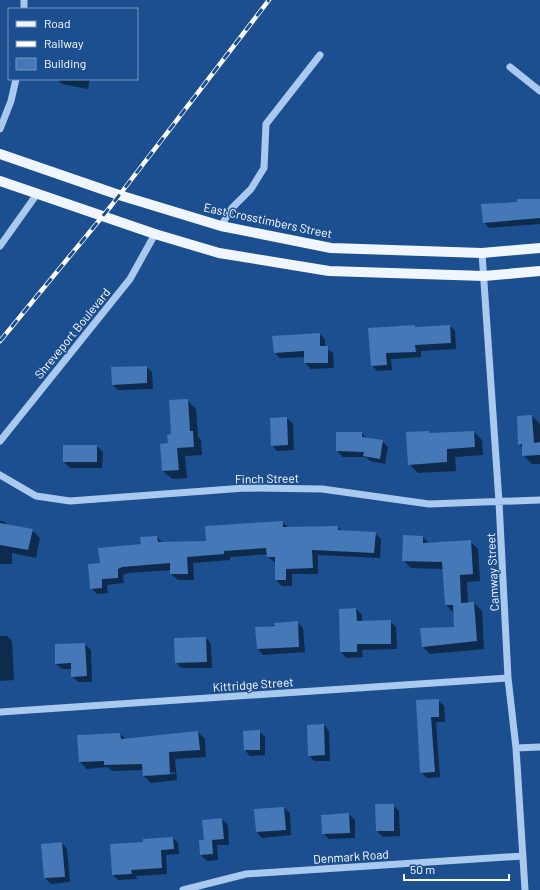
<svg xmlns="http://www.w3.org/2000/svg" width="540" height="890" viewBox="0 0 540 890" font-family="Barlow,sans-serif">
<rect width="100%" height="100%" fill="#1b4f8f"/>
<path fill="#0007" fill-rule="evenodd" d="M57 79H90L88 89 62 84Z
M540 200V224L489 228 484 222 518 202Z
M414 326 416 328 450 326 455 331 456 349 421 351V357L391 359 392 370 377 371 372 365Z
M320 334 325 340V347L333 353 334 368 311 369 305 363V357L280 358 275 353Z
M146 367 152 372 153 389 118 390 113 385Z
M187 400 196 409 198 437 201 440 202 455 185 456 187 478 172 479 163 471 169 444Z
M532 416 540 424V464H532L523 455V448L519 444Z
M287 418 293 424 294 450 277 451 272 445Z
M428 432 430 434 474 432 482 440 483 455 455 457 456 471 418 473 409 464Z
M362 433 367 439 382 441 388 447 385 464 370 461 366 457H343L337 451Z
M97 446 103 452 102 468H70L64 462Z
M0 521H3L8 525 32 530 40 538 36 558 12 553V564H0Z
M282 522 289 528 338 527 342 531 375 533 381 539 380 558 318 555V574H292V586H282L276 580V563L268 557V554L230 557V560L193 563 194 580H178L171 574V570L129 573 123 575 124 583 107 585 108 593 97 594 91 588 101 564 157 537 163 543 207 542Z
M423 537 429 543 470 541 478 549 480 581 467 582 468 604 474 603 482 611 484 649 430 654 422 646 455 628 454 613 446 605 444 569 411 568 403 560Z
M356 609 362 615V622L390 621 396 627 397 649 362 650 363 657 346 658 341 652Z
M297 622 303 628 305 652 263 655 258 649 256 628Z
M0 636H7L12 641 14 680 0 681Z
M206 638 211 644 212 668H181L176 662Z
M85 644 91 650 92 682H78L72 676V669H62L56 664Z
M438 700 444 706 445 722H436L440 777 427 778 421 772 417 701Z
M324 725 329 731 330 761H314L309 755Z
M259 731 265 737V755L250 756 245 750Z
M198 732 205 739 206 757 175 759 177 780 151 783 144 776 143 770 112 771 108 767 87 769 80 762 78 735 120 734 126 739ZM175 772V774L149 776V774Z
M393 805 399 811 400 836 383 837 377 831Z
M284 808 290 813 291 835 262 838 257 832Z
M349 814 355 820V838L329 839 323 833Z
M222 819 228 825 229 845H217L218 860 207 861 201 855 200 841H205Z
M173 838 178 843 179 854 166 855 167 874 136 876 137 879 118 880 113 875 145 843Z
M62 843 67 849 70 882 51 884 45 878Z"/>
<path fill="#4478b7" d="M517 199H540V218L483 223 481 204 517 202Z
M415 325V327L450 325 451 343 415 345 416 352 386 353 387 365 371 366 368 328Z
M320 333V346H328V363H304V351L274 353 272 336Z
M147 366V383L112 385 111 367Z
M188 399 190 431H193L194 447 177 448 179 470 162 471 160 444 168 443 167 435 171 434 169 400Z
M532 415 534 443 540 442V455L522 456V444L518 445 517 416Z
M287 417 288 445 271 446 270 418Z
M429 431V433L474 431 475 447 447 449V462L408 465 406 432Z
M336 432H362V437L383 440 380 459 363 456 364 452 336 451Z
M63 445H97V462H63Z
M283 521V527L338 526V530L376 532 374 553 312 550 313 568 286 569V580H275V557H267L266 548 224 551V554L187 557 188 574H170V563L122 567 118 569V578L102 579V588L90 589 88 564 100 563 98 548 141 544 140 537 157 536 158 542 206 541 205 526Z
M0 523 33 529 28 550 0 545Z
M403 535 423 536V543L471 540 473 574 460 575 461 603 474 602 477 641 422 647 420 628 454 627 453 605H445L442 562 402 561Z
M356 608 357 621 391 620V644H357V652H340L339 609Z
M298 621 299 647 257 649 255 627 275 626 274 623Z
M206 637 207 662 175 663 174 638Z
M85 643 87 676 71 677V663L55 664V644Z
M439 699V717H431L435 772 420 773 416 700Z
M324 724 325 755 308 756 307 725Z
M260 730V750H244L243 731Z
M198 731 200 750 169 752 170 774 143 776 142 764 104 765V761L79 762 77 735 120 733 121 739Z
M375 804H394V831H376Z
M284 807 286 830 256 832 254 809Z
M349 813 350 833 322 834 321 815Z
M222 818 224 839 212 840 213 854 200 855 199 840H204L202 820Z
M173 837 174 849 161 850 162 868 131 870 132 874 112 875 110 844 143 842V839Z
M62 842 65 877 44 878 41 844Z"/>
<g fill="none" stroke-linecap="round" stroke-linejoin="round">
<path stroke="#a9c9ee" stroke-width="7" d="M24 9V0
M510 67 540 91
M0 129 11 101 16 79
M221 226 232 208 251 189 264 168 266 124 320 55
M0 246 37 194
M482 253 499 502 508 678 516 748 525 890
M0 441 130 279 155 234
M0 475 36 496 70 501 245 488 322 489 429 504 540 500
M0 712 508 678
M516 748 540 747
M183 890 246 874 523 856"/>
<path stroke="#f0f6ff" stroke-width="10" d="M0 154 119 195 221 226 331 248 482 253 540 248
M0 181 155 234 219 253 329 271 484 276 540 271"/>
<g stroke="#fff" stroke-width="4.5">
<path id="rail" d="M0 341 111 206 269 0"/>
</g>
<use href="#rail" stroke="#1b4f8f" stroke-width="3" stroke-dasharray="9" stroke-linecap="butt"/>
</g>
<g text-anchor="middle" dominant-baseline="central" stroke-width="3" stroke-linejoin="round" paint-order="stroke">
<g font-size="12" fill="#fff" stroke="#1b4f8f">
<text transform="translate(268 220) rotate(12)">East Crosstimbers Street</text>
<text transform="translate(72 333) rotate(-51)">Shreveport Boulevard</text>
<text transform="translate(267 478) rotate(-1)">Finch Street</text>
<text transform="translate(492 572) rotate(-93)">Camway Street</text>
<text transform="translate(253 684) rotate(-4)">Kittridge Street</text>
<text transform="translate(351 856) rotate(-4)">Denmark Road</text>
</g>
</g>
<rect x="8" y="8" width="130" height="72" fill="#1b4f8f" stroke="#7695bc"/>
<rect x="16" y="21" width="20" height="6" fill="#f0f6ff" stroke="#7695bc"/>
<text x="44" y="28" font-size="12" fill="#ffffff">Road</text>
<rect x="16" y="41" width="20" height="6" fill="#ffffff" stroke="#7695bc"/>
<text x="44" y="48" font-size="12" fill="#ffffff">Railway</text>
<rect x="16" y="58" width="20" height="12" fill="#4478b7" stroke="#7695bc"/>
<text x="44" y="68" font-size="12" fill="#ffffff">Building</text>
<path d="M404 874v6h105v-6" fill="none" stroke="#ffffff" stroke-width="2"/>
<text x="410" y="874" font-size="12" fill="#ffffff" stroke="#1b4f8f" stroke-width="3" paint-order="stroke">50 m</text>
</svg>
